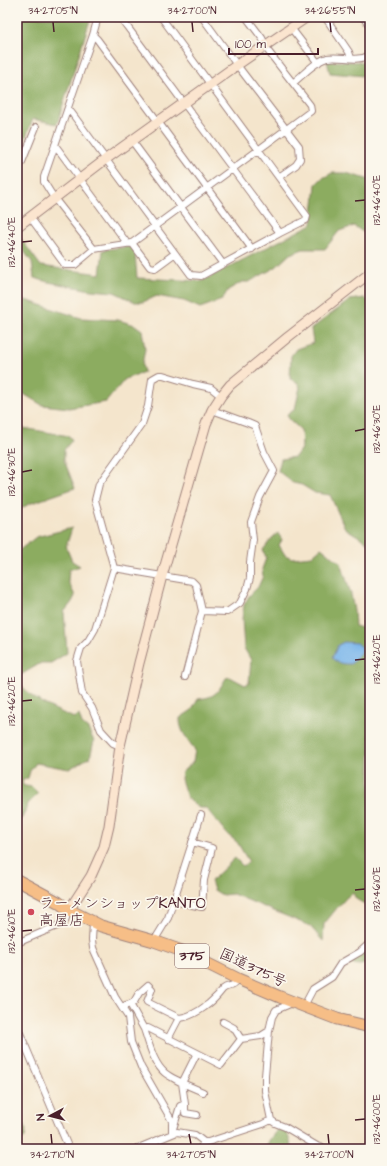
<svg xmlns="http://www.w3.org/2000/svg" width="387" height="1166" viewBox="0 0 387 1166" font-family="'Architects Daughter','Klee One',sans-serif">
<rect width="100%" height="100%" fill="#fbf7ec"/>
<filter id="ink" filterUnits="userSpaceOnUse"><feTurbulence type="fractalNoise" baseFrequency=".025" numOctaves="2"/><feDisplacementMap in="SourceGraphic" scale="8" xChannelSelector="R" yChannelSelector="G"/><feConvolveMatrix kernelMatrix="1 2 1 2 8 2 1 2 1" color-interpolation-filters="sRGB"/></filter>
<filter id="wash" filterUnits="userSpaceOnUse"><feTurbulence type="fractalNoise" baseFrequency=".012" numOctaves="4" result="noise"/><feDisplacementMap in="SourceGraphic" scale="16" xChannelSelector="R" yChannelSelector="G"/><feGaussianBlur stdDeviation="0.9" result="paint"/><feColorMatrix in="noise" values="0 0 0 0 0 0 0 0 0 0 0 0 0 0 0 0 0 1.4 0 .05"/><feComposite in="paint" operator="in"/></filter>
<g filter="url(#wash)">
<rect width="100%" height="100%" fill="#f4e5cc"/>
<path fill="#8cac60" stroke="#6b6646" d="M17 17H91L57 124 33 119 17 159Z
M370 57V78L364 76 330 73 327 61 363 62Z
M332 173H346L370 180V234H366L354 226 339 231 325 249H303L290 254 276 267 249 282H242L228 290 222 300 200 308 184 301 157 296 143 302H135L114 292 91 290 48 282 34 278 32 262 17 242 18 235 41 266 100 274 103 250 131 246 135 253 137 278 202 281 312 224 316 184 321 179Z
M19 298 81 318 118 320 135 325 142 330 145 349 142 365 144 372 125 379 106 402 69 408 42 405 17 390V302Z
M365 298 370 303V546L366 541 345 528 330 495 315 493 302 485 293 483 278 471 281 459 295 457 302 447 301 430 290 420 287 415 295 409 300 387 297 382 290 379 291 356 296 349 313 343 311 329 350 300Z
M17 427 69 436 72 440 64 450V460L75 488 29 504 17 511Z
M72 528 66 547 72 561 80 566 69 570 68 581 75 596 72 602 64 612 67 653 51 663H41L19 676C20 697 57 710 74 718L79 715 82 724 88 729 94 741 90 757 69 769 36 763 30 771 28 778 23 780 22 784 25 786 32 787 38 793 28 804 22 818 17 822V552L36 537Z
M278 533 282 540 279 545 285 555 292 558 312 556 321 548 341 563 351 594 354 611 355 626 362 628 367 625 370 612V907L356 899 353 893 347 897 337 908 324 924 323 941 310 926 233 894 222 895 214 890 211 881 235 858 243 866 249 862 237 842 228 835 206 808H199L187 798 181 779 182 772 193 762 195 750C188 740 179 730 180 718L192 710 198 699C216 697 217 693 226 678L230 677 245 685 249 683 251 660 244 648 242 619 244 605 249 596 258 587 263 576 262 569 266 558 263 550 272 538Z
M370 945V963L360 965 349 964Z
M17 1109 26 1129 25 1137 17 1147Z
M277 1130 286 1131 290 1141 291 1149H265L270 1139Z"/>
<path fill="#79b5eb" stroke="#626a8b" d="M344 642 357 643 362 647V651L351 664C343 664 338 664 332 658L338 645Z"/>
</g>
<g filter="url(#ink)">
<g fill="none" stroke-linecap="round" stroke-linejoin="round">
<g stroke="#9f827c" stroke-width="8">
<path id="street" d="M161 17 307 216 306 220 280 233
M202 17 237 65 299 146 300 159 296 165 279 177
M325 17 349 52 351 58
M363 17 370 26
M291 28 318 63
M93 35 97 39 252 249
M293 83C303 75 314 62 327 58 341 55 357 63 370 55
M67 110 71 112 191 275 201 276 280 233 120 17
M132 141 223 264
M55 145 127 243
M17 169 22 162 36 127
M30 217 65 265H75L94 249 132 243 311 111 310 105 268 51 262 38 246 17
M132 243 150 267 155 268 174 254
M94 249 54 198 44 182V177L93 35 98 17
M114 568 192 581 196 585 202 611 227 612 240 603 247 589 250 578V562L253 540 251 522 260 497 274 471 264 452 255 426 248 423 212 410
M185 677 202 611
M120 746 113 743 101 730 92 708 82 693 77 661 81 648 88 641 95 629 114 568 95 500 99 484 142 424 148 406 152 379 159 375H163L193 384 211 388 221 396
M173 901 202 907 204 880 212 848 192 842
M93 923 92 940 93 948 115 997 128 1017 131 1042 141 1067 172 1121V1133
M154 941 168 918 201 815
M17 943 64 923 69 910
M292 1001 290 1004 276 1010 272 1017 269 1031 265 1076V1091L271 1120 275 1123 285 1127 317 1146 327 1149
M130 1004 134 1002 139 993 148 985 152 989 147 1002 179 1018C192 1017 208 1006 217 996 219 994 221 991 223 989 229 984 232 989 238 979
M126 1005 130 1004 144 1029
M304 1006 313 989 332 977 341 963 360 952 370 943
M223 1022 234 1028 241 1039
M17 1026 69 1149
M168 1039 179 1018
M197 1053 182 1083 203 1092
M185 1104V1113L197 1115
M173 1129 180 1106 185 1104 182 1083C177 1080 170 1077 165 1073 153 1063 149 1043 144 1029L148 1028 221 1065 241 1039 261 1036 269 1031
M136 1149 177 1132 195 1135 204 1142
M200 1149 204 1142H208L263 1124 271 1120"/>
</g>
<g stroke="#9f827c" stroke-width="11">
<path id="secondary" d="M17 227 106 159 237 65 307 17
M69 910 91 876 104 847 109 826 120 746 139 663 162 576 206 424 212 410 221 396 230 385 288 337 370 273"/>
</g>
<g stroke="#9f827c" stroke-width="13">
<path id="highway" d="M17 880 58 902 69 910 101 926 154 941 182 951 238 979 280 997 337 1019 370 1027"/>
</g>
<use href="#street" stroke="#fff" stroke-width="6"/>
<use href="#secondary" stroke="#fbe5cf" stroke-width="9"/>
<use href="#highway" stroke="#f6be87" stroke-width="11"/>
</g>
</g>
<path fill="none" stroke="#4a1f2b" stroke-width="1.5" d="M53 22 54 32M192 22 193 32M330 22 331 32M355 201 365 200M22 242 32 241M355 431 365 429M22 472 32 470M355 660 365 659M22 701 32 700M355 890 365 889M22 931 32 930M355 1120 365 1119M51 1134 52 1144M189 1134 191 1144M328 1134 329 1144"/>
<circle fill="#d1495b" stroke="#fbf7ec" stroke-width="1.5" cx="31" cy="912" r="4"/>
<g text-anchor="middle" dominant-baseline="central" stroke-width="3.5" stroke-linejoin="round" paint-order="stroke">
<rect fill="#fbf7ec" stroke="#7f6065" stroke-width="1" x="175" y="944" width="34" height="24" rx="3"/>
<g font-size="14" font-weight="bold" fill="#4a1f2b">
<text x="192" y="956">375</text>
</g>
<g font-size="15" fill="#4a1f2b" stroke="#fbf7ec" text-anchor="start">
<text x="39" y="903">ラーメンショップKANTO<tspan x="39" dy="17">高屋店</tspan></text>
</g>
<g font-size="15" fill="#4a1f2b" stroke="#fbf7ec">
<text transform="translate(253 968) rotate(25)">国道375号</text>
</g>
</g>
<rect width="387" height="1166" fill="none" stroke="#fbf7ec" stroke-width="44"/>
<g transform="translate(50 1116) rotate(263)" stroke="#fbf7ec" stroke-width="3" paint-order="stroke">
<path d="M0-3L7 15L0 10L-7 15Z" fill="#4a1f2b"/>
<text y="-6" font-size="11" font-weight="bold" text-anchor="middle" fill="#4a1f2b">N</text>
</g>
<path d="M229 48v6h89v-6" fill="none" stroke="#4a1f2b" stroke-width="2"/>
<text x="235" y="48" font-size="12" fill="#4a1f2b" stroke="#fbf7ec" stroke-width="3" paint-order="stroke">100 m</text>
<rect x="22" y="22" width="343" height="1122" fill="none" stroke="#4a1f2b" stroke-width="1.5"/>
<g font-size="10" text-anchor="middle" fill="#4a1f2b">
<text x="53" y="14">34°27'05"N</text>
<text x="192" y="14">34°27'00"N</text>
<text x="330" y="14">34°26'55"N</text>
<text transform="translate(376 200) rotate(-90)" y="4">132°46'40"E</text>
<text transform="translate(11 242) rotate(-90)" y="4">132°46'40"E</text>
<text transform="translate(376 429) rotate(-90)" y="4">132°46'30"E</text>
<text transform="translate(11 472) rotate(-90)" y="4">132°46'30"E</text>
<text transform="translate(376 659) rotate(-90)" y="4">132°46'20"E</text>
<text transform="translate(11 701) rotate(-90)" y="4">132°46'20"E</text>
<text transform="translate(376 889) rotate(-90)" y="4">132°46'10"E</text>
<text transform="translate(11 931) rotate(-90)" y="4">132°46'10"E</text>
<text transform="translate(376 1119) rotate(-90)" y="4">132°46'00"E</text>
<text x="52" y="1158">34°27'10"N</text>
<text x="191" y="1158">34°27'05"N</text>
<text x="329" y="1158">34°27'00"N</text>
</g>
</svg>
